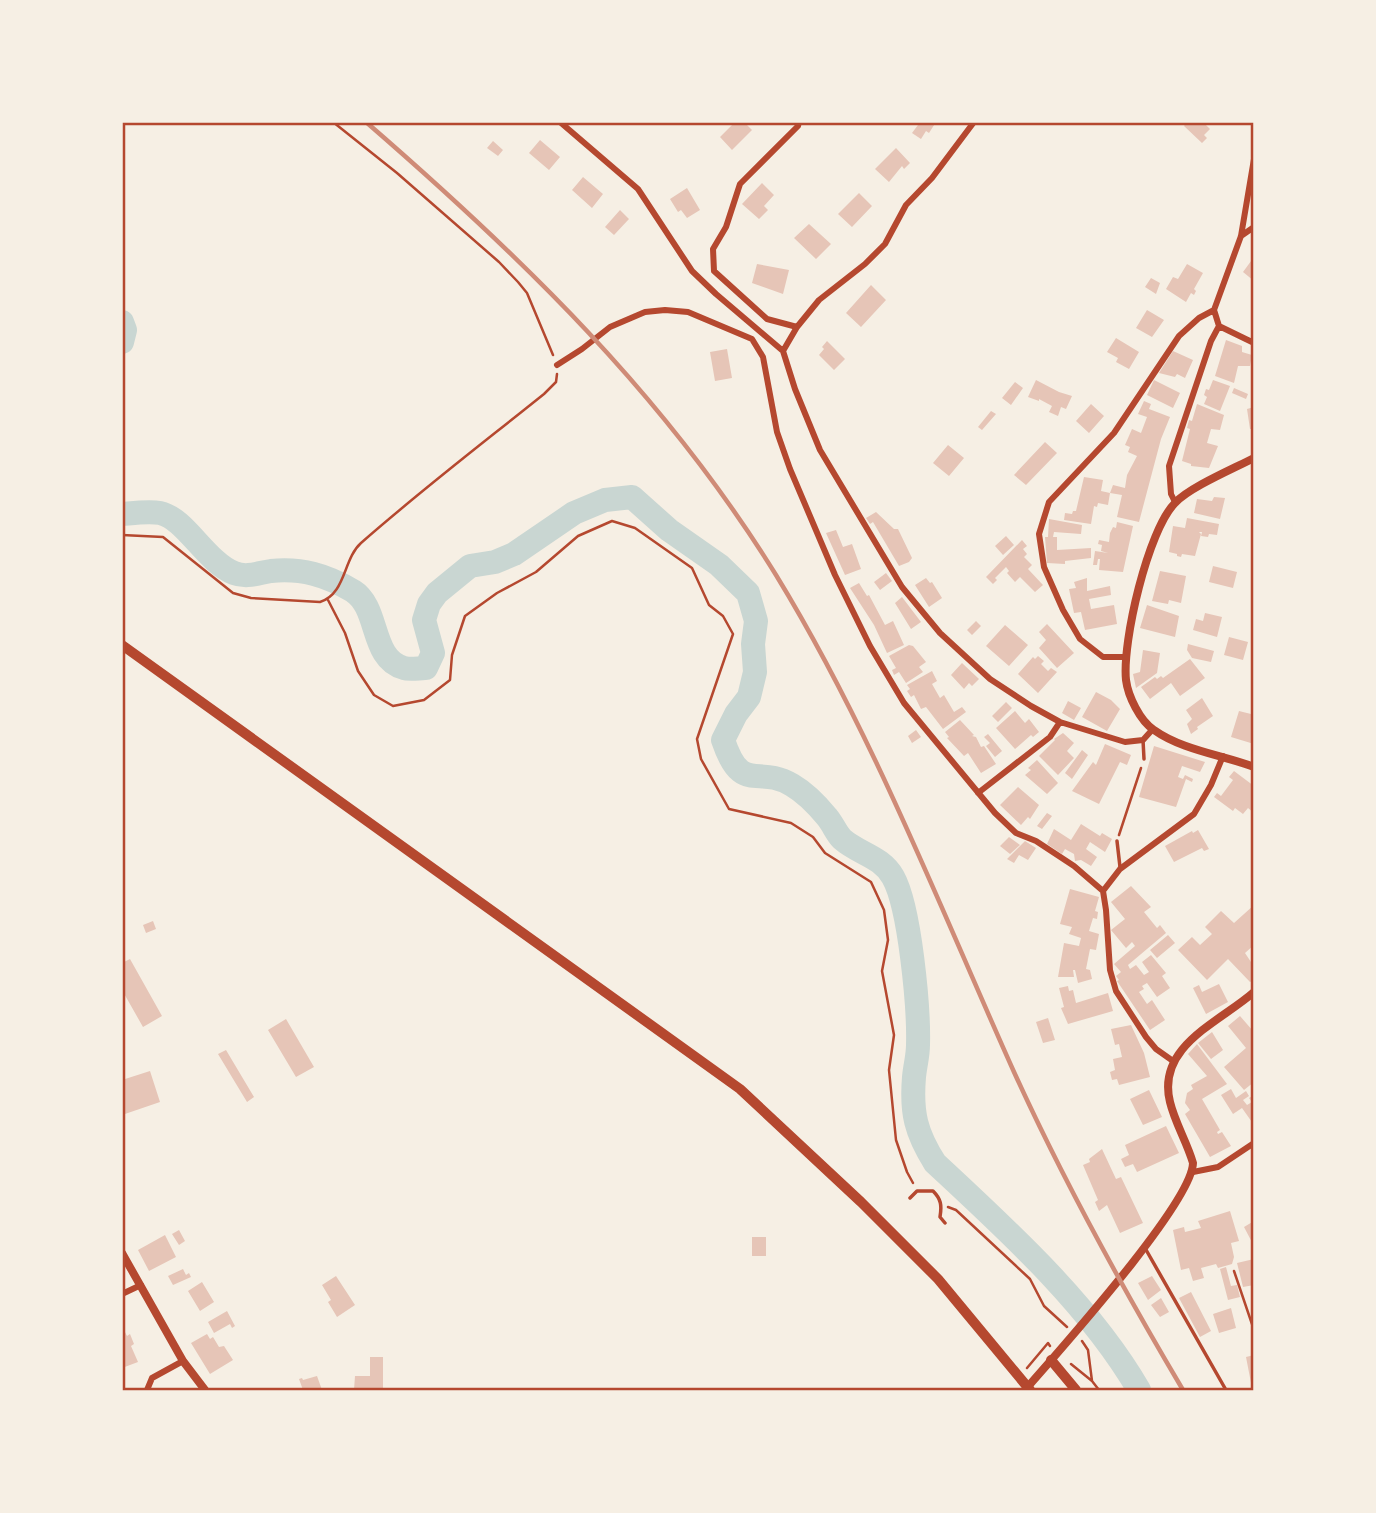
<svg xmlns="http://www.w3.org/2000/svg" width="1376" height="1513" viewBox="0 0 1376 1513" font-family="'Public Sans',sans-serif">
<rect width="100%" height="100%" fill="#f6efe4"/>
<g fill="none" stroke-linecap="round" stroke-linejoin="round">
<path stroke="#c9d6d2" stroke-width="24" d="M122 322 125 330 122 342
M122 514C134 513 149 511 160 513 185 518 206 562 234 573 247 578 258 573 271 571 302 568 326 575 353 591 380 608 370 659 404 668 410 670 419 668 426 668L433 653 424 620 429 604 437 593 470 566 495 562 514 554 574 513 605 500 632 497 669 530 719 565 748 593 756 621 753 644 755 672 749 697 736 714 723 740C742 796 757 764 792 785 804 792 818 806 827 817 833 824 836 833 842 839 859 854 881 856 893 877 910 907 919 1008 918 1045 918 1056 915 1066 914 1077 911 1113 916 1133 935 1163 1008 1231 1089 1304 1139 1390"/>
</g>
<path fill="#e6c5b7" d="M735 122H744L752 130 732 150 720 137Z
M914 122H936L929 133 926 131 921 139 912 133 918 125Z
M1187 122H1203L1210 129 1204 135 1207 138 1202 143 1184 126Z
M540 140 560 157 549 170 529 153Z
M493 141 503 150 498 156 487 148Z
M896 148 910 163 904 169 902 166 889 182 875 169Z
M583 177 603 194 592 208 572 190Z
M762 183 774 195 764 206 768 210 759 219 742 204Z
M687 188 700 210 687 218 681 210 678 212 670 199Z
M859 193 872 206 852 227 838 214Z
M620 210 629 219 614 235 605 227Z
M809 224 831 244 816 259 794 238Z
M1254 257V281L1243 272Z
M757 264 789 270 783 294 752 283Z
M1187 264 1203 273 1194 289 1196 291 1194 295 1191 293 1186 302 1166 289 1173 277 1178 279Z
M1151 278 1160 283 1156 294 1145 287Z
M871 285 886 300 861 327 846 313Z
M1147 310 1164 320 1152 337 1136 328Z
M1116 338 1139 352 1129 369 1116 362 1118 358 1107 352Z
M1226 340 1242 346V352L1252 355 1250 366H1238L1234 383 1215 376Z
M827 341 845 359 834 370 819 355 824 349 822 347Z
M727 349 732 378 715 381 710 352Z
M1173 351 1193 360 1185 378 1177 374 1175 377 1159 373Z
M1036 380 1059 392 1072 396 1066 409 1061 407 1058 416 1049 412 1052 406 1039 399V401L1028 397Z
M1154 380 1180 393 1173 408 1147 395Z
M1213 380 1230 386 1220 411 1204 404 1207 397 1204 395 1206 389 1209 390Z
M1015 382 1023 388 1011 405 1002 398Z
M1234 388 1248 394 1246 399 1232 393Z
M1144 401 1151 404 1149 409 1170 417 1161 439 1139 522 1117 517 1122 495 1110 493 1113 485 1125 488 1127 475 1137 456 1128 452 1130 447 1125 445 1132 429 1141 433 1147 417 1138 414Z
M1091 404 1104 416 1089 433 1076 421Z
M1197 404 1224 415 1220 430 1211 429 1207 443 1218 446 1209 468 1191 466V464L1182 461 1190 429 1187 428 1189 420 1192 421Z
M1254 407V429H1250L1247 409Z
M991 411 996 414 982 430 978 427Z
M1045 442 1057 453 1026 485 1014 475Z
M948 445 964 458 949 476 933 463Z
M1084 477 1103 480 1101 491 1110 493 1108 505 1098 503 1097 507 1094 506 1091 524 1064 520 1065 513 1072 514 1073 511H1076Z
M1214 497 1225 498 1220 519 1194 513 1197 499 1212 501Z
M876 512 894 529H898L912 558 909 562 899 566 873 522 870 524 866 518Z
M1187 518 1219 524 1217 535 1209 534 1208 537 1201 536 1202 532H1199L1201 534 1195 556 1182 554 1181 557 1177 556V554L1169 552 1173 526 1185 528Z
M1049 519 1082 525 1081 534 1054 532 1053 537H1057V550L1091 548V558L1065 561V564L1047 563 1045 537H1048Z
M1117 522 1133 526 1123 572 1099 570 1100 559H1098L1097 565H1093L1095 551 1108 553 1101 551 1102 545 1098 544 1099 540 1109 542 1110 533 1113 527 1116 528Z
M836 530 843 547 852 544 861 569 845 575 826 533Z
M1006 536 1014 545 1003 555 995 546Z
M1022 540 1027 546 1023 549 1027 554 1024 557 1032 565 1028 569 1043 585 1035 592 1020 577 1015 582 1007 573 1009 571 1006 567 995 578 997 580 993 584 986 577Z
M1213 566 1237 572 1233 588 1209 582Z
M1160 571 1186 576 1181 603 1169 600 1168 604 1152 601Z
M886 573 892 581 880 590 874 582Z
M926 578 930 583 932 582 942 598 929 607 915 585Z
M1087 578V591L1110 586 1111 595 1089 599 1091 609 1114 605 1117 624 1085 630 1081 612 1074 613 1069 589 1076 588 1074 582Z
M859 583 867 596 869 595 885 625 893 621 904 645 887 653 874 625 850 588Z
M902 597 921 622 911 629 895 603Z
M1147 605 1179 616 1175 637 1140 628Z
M1205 613 1222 617 1217 637 1193 630 1196 619 1203 621Z
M976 621 981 626 972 635 967 630Z
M1047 624 1074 653 1057 668 1039 648 1046 640 1039 632Z
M1005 625 1028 645 1009 666 986 646Z
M1229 637 1248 642 1243 660 1224 655Z
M1188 644 1214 651 1211 662 1192 658 1187 650Z
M909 645 913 646 926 662 919 667 923 672 906 683 899 672 894 675 892 670 896 668 889 656Z
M1143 650 1160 653 1157 673 1136 688 1133 674 1140 672Z
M1038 656 1044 661 1041 664 1048 671 1051 668 1057 672 1038 693 1018 674 1033 657 1035 659Z
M1190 659 1205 678 1180 696 1171 683 1150 699 1141 687 1155 677 1157 679 1161 676 1163 678Z
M962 663 979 679 972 686 969 683 964 689 951 675Z
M932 671 937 681 932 684 940 698 944 695 954 712 962 707 966 712 943 729 926 707 921 709 914 695 911 697 907 691 910 689 907 685Z
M1096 692 1111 700 1120 709 1107 731 1082 717Z
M1202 698 1213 716 1197 727 1198 729 1191 734 1187 724 1192 719 1186 710Z
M1068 701 1081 708 1074 720 1062 713Z
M1006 702 1012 708 998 722 992 716Z
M1254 709V744L1231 737 1239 711 1251 714Z
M1015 711 1025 723 1029 719 1039 732 1033 737 1031 735 1015 749 996 728Z
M960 720 974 735 972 736 976 737 981 747 984 746 996 764 981 773 968 753 964 756 947 738 949 737 945 732Z
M916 730 921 737 912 743 908 736Z
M1063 733 1074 743 1067 751 1074 758 1058 775 1039 756 1055 740 1054 739Z
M988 734 1002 751 995 757 986 746 990 743 984 737Z
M1105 744 1131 755 1127 765 1120 762 1099 804 1072 791 1093 762 1096 765Z
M1154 746 1205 762 1200 772 1182 766 1178 777 1183 779 1185 775 1193 779 1192 782 1186 779 1176 807 1139 797Z
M1082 750 1088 755 1072 779 1065 773Z
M1037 760 1058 783 1047 794 1025 775 1031 770 1028 768Z
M1234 771 1254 786V813L1248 808 1243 814 1235 808 1233 811 1214 797 1217 793 1221 796 1233 780 1229 777Z
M1018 787 1039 805 1030 819 1028 817 1021 825 1000 805Z
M1047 813 1052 816 1042 829 1037 826Z
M1081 824 1100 836 1102 833 1112 839 1105 852 1090 842 1086 849 1097 857 1091 866 1081 860 1075 861 1074 854 1065 849 1062 854 1047 844 1054 829 1071 840Z
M1198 830 1209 849 1204 851 1202 848 1174 862 1165 846 1192 831 1193 833Z
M1009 837 1020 845 1010 854 1000 846Z
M1025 841 1036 848 1028 860 1019 855 1014 863 1007 859Z
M1131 886 1151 907 1144 912 1157 928 1160 925 1166 933 1128 965 1130 969 1136 965 1144 975 1149 972 1142 962 1151 955 1166 973 1162 976 1170 988 1157 997 1147 983 1142 986 1144 989 1139 992 1147 1004 1152 1000 1165 1020 1150 1030 1117 981 1119 980 1116 976 1121 972 1114 964 1135 946 1132 942 1126 948 1111 930 1125 919 1111 902Z
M1070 889 1099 897 1095 911 1098 912 1097 919 1093 918 1089 931 1099 934 1096 950 1090 949 1086 969 1090 970 1092 979 1078 983 1075 970H1073L1074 977H1058L1064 943 1079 946 1081 938 1069 934 1072 927 1060 924Z
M1254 905V945L1245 953 1253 965 1251 967 1254 970V980L1250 982 1228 959 1207 980 1178 950 1192 937 1200 945 1212 934 1205 927 1221 911 1234 923Z
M153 921 156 929 146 933 143 925Z
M1168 935 1175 943 1157 958 1150 950Z
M130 959 162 1016 143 1027 122 990V963Z
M1219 984 1228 1002 1206 1014 1193 988 1199 985 1202 992Z
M1068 986 1069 991 1073 990 1076 1003 1108 993 1113 1011 1068 1024 1061 1008 1064 1007 1059 988Z
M1240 1016 1253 1031 1251 1033 1254 1036V1082L1244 1090 1224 1067 1246 1048 1228 1026Z
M1048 1018 1055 1040 1043 1043 1036 1022Z
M286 1019 314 1067 296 1077 268 1030Z
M1131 1025 1144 1053 1150 1077 1119 1085 1117 1079 1112 1080 1110 1072 1115 1070 1113 1059 1122 1057 1119 1044 1115 1045 1111 1029Z
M1212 1032 1223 1050 1211 1059 1198 1043Z
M1197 1044 1227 1084 1202 1099 1220 1130 1217 1132 1218 1134 1222 1132 1231 1146 1210 1157 1185 1114 1190 1110 1185 1103 1187 1093 1193 1089 1191 1085 1207 1076 1188 1054Z
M226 1050 254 1097 247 1102 218 1054Z
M150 1071 160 1102 122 1115V1080Z
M1231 1089 1236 1098 1246 1091 1249 1096 1243 1100 1247 1105 1252 1102 1249 1098 1254 1095V1125L1242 1108 1233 1114 1221 1095Z
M1149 1090 1162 1117 1143 1125 1130 1099Z
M1166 1126 1179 1153 1137 1172 1133 1164 1125 1167 1121 1159 1129 1155 1125 1145Z
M1102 1149 1116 1179 1121 1177 1143 1223 1120 1233 1107 1205 1099 1211 1095 1202 1098 1200 1083 1165 1090 1162 1089 1159Z
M1230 1211 1239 1241 1231 1243 1234 1257 1232 1264 1218 1268 1216 1264 1201 1268 1204 1278 1193 1281 1189 1268 1181 1270 1173 1230 1184 1227 1185 1232 1201 1228 1198 1221Z
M1254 1221V1246L1244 1227Z
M179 1230 185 1241 179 1245 172 1234Z
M165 1235 176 1257 149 1271 138 1250Z
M752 1237H766V1256H752Z
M1254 1259V1285L1243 1287 1237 1263Z
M1226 1267 1231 1286 1237 1285 1240 1297 1228 1300 1220 1269Z
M183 1269 186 1275 189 1273 191 1277 173 1285 168 1276Z
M336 1276 355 1305 337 1317 328 1302 331 1300 322 1285Z
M1152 1276 1161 1290 1148 1300 1138 1283Z
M202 1282 214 1302 200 1311 188 1291Z
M1191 1292 1211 1331 1200 1337 1179 1298Z
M1161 1298 1169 1312 1160 1317 1151 1305Z
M1231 1308 1236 1328 1219 1333 1213 1314Z
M227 1311 235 1326 232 1328 230 1324 214 1333 208 1322Z
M122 1326 127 1336 130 1334 134 1344 131 1346 138 1362 122 1368Z
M207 1334 210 1339 213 1337 219 1347 224 1346 233 1360 210 1374 191 1343Z
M1254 1355V1388H1252L1246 1357Z
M370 1357H383V1390H354L355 1376H370Z
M317 1376 322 1390H303L299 1379 302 1378 303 1380Z"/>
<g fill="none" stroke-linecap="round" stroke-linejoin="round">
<path stroke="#b5482f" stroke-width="2.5" d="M333 122 397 173 499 262 518 282 527 293 553 355
M122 535 163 537 233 593 251 598 320 602C346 594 343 559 361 543 420 491 483 443 544 394L556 382 557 374
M328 600 345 633 358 671 374 695 393 706 424 700 450 680 452 655 465 616 497 593 536 572 578 536 612 521 635 528 692 568 709 605 723 616 733 634 697 739 701 759 729 809 791 823 813 837 825 853 871 882 884 910 888 940 882 971 894 1035 889 1070 896 1140 907 1172 913 1183
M1119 835 1141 768
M948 1207 956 1210 1030 1279 1044 1306 1067 1327
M1234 1271 1254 1330
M1082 1341 1088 1350 1092 1381
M1071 1364 1092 1381 1099 1390
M1027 1368 1048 1343 1050 1346"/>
<path stroke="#b5482f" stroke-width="3.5" d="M1143 740 1144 759
M1117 841 1120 867
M910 1198 917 1191H933C941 1199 942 1205 940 1217L945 1223
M1145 1248 1226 1390"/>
<path stroke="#b5482f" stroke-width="6" d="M560 122 638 189 692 271 716 294 783 351 795 389 820 450 902 587 940 633 990 679 1031 706 1060 722 1125 742 1143 740 1152 730
M1241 236 1254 227
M1219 326 1254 343
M797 327 767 319 714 271 713 249 726 227 740 184 798 126 799 122
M783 351 797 327 819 300 865 264 885 244 906 205 932 178 974 122
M557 365 582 349 610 327 645 312 665 310 688 312 752 339 763 357 777 432 790 469 835 575 870 646 904 703 995 813 1016 833 1036 841 1074 866 1103 891 1106 910 1110 970 1116 991 1146 1037 1156 1049 1173 1061
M1175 502 1171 494 1169 466 1211 341 1219 326 1214 310 1241 236 1254 159
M1126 657H1103L1080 639 1063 610 1044 567 1039 534 1049 502 1114 433 1179 336 1199 318 1214 310
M978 793 1050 737 1060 722
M1103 891 1120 869 1194 814 1211 785 1223 756
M1193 1172 1218 1167 1254 1143
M122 1294 141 1285
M147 1390 152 1378 183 1361"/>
<path stroke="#b5482f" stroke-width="8" d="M1254 458C1233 469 1190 487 1175 503 1148 530 1122 642 1126 680 1128 696 1140 721 1154 730 1182 750 1222 755 1254 767
M122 1253 183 1361 205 1390
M1026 1389C1058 1352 1192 1203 1193 1163 1187 1142 1175 1123 1170 1102 1156 1046 1220 1022 1254 992"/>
<path stroke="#b5482f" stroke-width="10" d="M122 645 740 1089 861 1202 938 1279 1030 1390
M1051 1360 1076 1390"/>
<path stroke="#cf8b77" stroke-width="4.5" d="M366 122C523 258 666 397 776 575 872 732 939 905 1014 1072 1064 1182 1122 1287 1183 1390"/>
</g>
<rect width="1376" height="1513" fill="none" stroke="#f6efe4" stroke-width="248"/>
<rect x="124" y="124" width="1128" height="1265" fill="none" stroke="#b5482f" stroke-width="2.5"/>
</svg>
